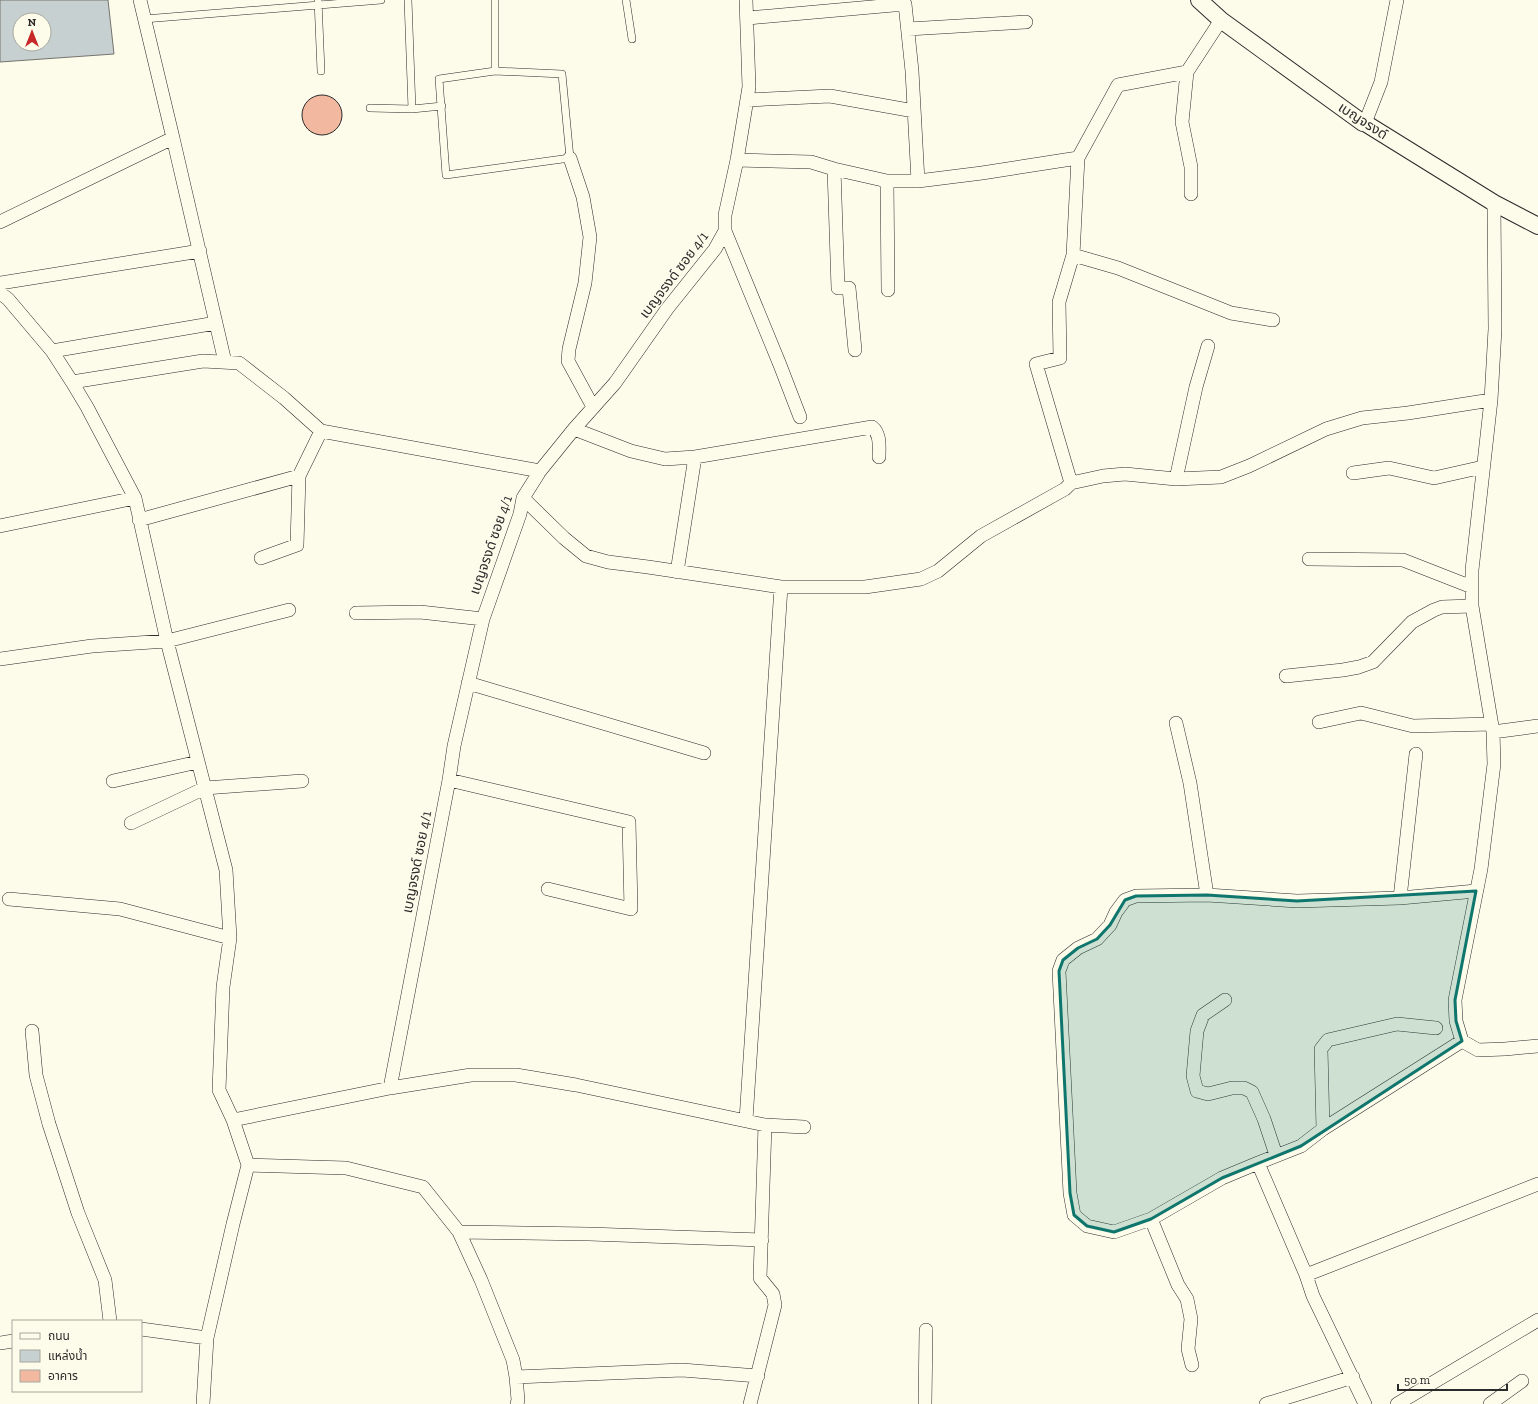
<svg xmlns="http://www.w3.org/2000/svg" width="1538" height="1404" viewBox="0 0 1538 1404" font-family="'Zilla Slab','Noto Sans Thai',serif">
<rect width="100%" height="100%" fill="#fdfbea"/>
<path fill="#c7d0d0" stroke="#74746e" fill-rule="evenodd" d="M0 0H108L114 54 0 62ZM20 20H44V44H20Z"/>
<path fill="#f2b8a0" stroke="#2b2b2b" d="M302 115a20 20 0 1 1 40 0a20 20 0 1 1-40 0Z"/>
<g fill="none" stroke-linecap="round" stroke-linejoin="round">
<g stroke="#2b2b2b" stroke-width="8">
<path id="service" d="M318 0 321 71
M408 0 412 109
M495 0V71
M626 0 632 39
M144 19 381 0
M495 71 562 74 570 158 446 175 439 79Z
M370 108 412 109 442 106"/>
</g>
<g stroke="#2b2b2b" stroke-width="14">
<path id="minor" d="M748 18 905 4 912 71 918 181
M908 29 1026 22
M1187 72 1182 122 1191 167V194
M747 100 830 96 914 111
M1365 123 1381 82 1397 0
M173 138 225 362
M570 158 583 197 590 237 585 283 569 349 568 361 593 407
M737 160 811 162 834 169 887 181H918L982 173 1078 158 1118 85 1187 72 1221 20
M834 169 838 288H849L855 350
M887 181 888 290
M1494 203 1495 329 1491 400 1472 570V606L1493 732 1494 764 1481 869 1455 1000 1456 1021 1462 1041 1478 1050 1505 1049 1538 1046
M0 222 173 138 140 0
M725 231 780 365 800 417
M1073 255 1118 268 1231 313 1273 320
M0 283 200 251
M0 293 8 299 52 351 72 382 87 407 135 498 167 641 226 870 230 938 223 987 219 1090 233 1120 248 1165 233 1224 207 1338 203 1404
M52 351 216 323
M72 382 203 361 239 363 284 398 321 431 540 471
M574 429 631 451 665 459 695 457 872 427C881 434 879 447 879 457
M1353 473 1389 468 1434 478 1483 467
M1176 479 1196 387 1208 346
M1071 483 1036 364 1060 358 1059 302 1073 255 1078 158
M523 498 564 538 586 556 608 562 648 567 781 587H865L921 579 938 571 981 536 1065 489 1071 483 1103 476 1125 474 1176 479 1221 477 1249 466 1326 429 1362 418 1408 413 1491 400
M139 520 299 476
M0 526 135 498
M261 558 297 545 299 476 321 431
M1309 559 1403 560 1472 587
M677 572 695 457
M356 613 420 612 483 619
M0 659 92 646 167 641 289 610
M1286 676 1343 670 1359 667 1373 662 1412 622 1434 610 1442 607 1472 606
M468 683 704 753
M1319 722 1361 713 1413 726 1491 724
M1176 723 1190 783 1207 895
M1493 732 1538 726
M449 780 629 822 631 909 548 889
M113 781 198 762
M131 823 205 788 302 781
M1400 898 1416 754
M9 899 120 909 230 938
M1225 1000 1203 1015 1197 1031 1193 1076 1197 1091 1208 1094 1232 1088H1244L1252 1092 1264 1119 1276 1155
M32 1031 36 1075 49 1124 78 1213 105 1280 110 1321
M390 1088 449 780 454 746 483 619 520 514 523 498 540 471 574 429 615 383 667 309 715 249 725 231V215L737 160 749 87 746 0
M233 1120 390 1088 471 1075H516L576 1085 765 1125 804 1127
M746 1120 781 587
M1323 1129 1321 1049 1328 1040 1397 1024 1436 1028
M1258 1163 1222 1178 1151 1219 1114 1232 1087 1226 1074 1215 1070 1193 1059 971 1063 960 1078 948 1097 939 1110 925 1116 912 1125 900 1136 896 1207 895 1297 901 1400 898 1476 891
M248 1165 346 1168 423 1187 459 1232 481 1280 513 1360 516 1377 518 1400 517 1404
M1151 1219 1178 1285 1187 1299 1191 1319 1188 1349 1192 1365
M459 1232 589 1234 762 1240
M1306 1275 1538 1184
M141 1329 207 1338
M0 1343 13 1341
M516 1377 682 1370 758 1376
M750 1404 775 1305 773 1294 760 1278 765 1125
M925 1404 926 1330
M1266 1404 1353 1377
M1365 1404 1313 1296 1306 1275 1258 1163 1301 1146 1323 1129 1462 1041
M1397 1404 1538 1320
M1490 1404 1522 1381"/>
</g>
<g stroke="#2b2b2b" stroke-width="18">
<path id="tertiary" d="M1199 0 1221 20 1363 123H1365L1494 203 1538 226"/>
</g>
<use href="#service" stroke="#fdfbea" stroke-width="7"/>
<use href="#minor" stroke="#fdfbea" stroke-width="13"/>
<use href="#tertiary" stroke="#fdfbea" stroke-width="16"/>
</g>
<path fill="#0f766e" fill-opacity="0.2" stroke="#0f766e" stroke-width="3" stroke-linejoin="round" d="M1476 891 1455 1000 1456 1021 1462 1041 1301 1146 1222 1178 1151 1219 1114 1232 1087 1226 1074 1215 1070 1193 1059 971 1063 960 1078 948 1097 939 1110 925 1125 900 1136 896 1207 895 1297 901Z"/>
<g text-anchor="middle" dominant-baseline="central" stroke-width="3" stroke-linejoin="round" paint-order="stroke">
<g font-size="14" fill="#2b2b2b" stroke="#fdfbea">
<text transform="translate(1363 121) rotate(33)">เบญจรงด์</text>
<text transform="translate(674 275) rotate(-53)">เบญจรงด์ ซอย 4/1</text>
<text transform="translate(491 545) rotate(-71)">เบญจรงด์ ซอย 4/1</text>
<text transform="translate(417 862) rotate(-79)">เบญจรงด์ ซอย 4/1</text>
</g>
</g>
<rect x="12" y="1320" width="130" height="72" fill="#fdfbea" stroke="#a9a89e"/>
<rect x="20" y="1333" width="20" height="6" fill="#fdfbea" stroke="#a9a89e"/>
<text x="48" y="1340" font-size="12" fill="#2b2b2b">ถนน</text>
<rect x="20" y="1350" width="20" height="12" fill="#c7d0d0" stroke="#a9a89e"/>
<text x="48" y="1360" font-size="12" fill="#2b2b2b">แหล่งน้ำ</text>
<rect x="20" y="1370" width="20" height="12" fill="#f2b8a0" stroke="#a9a89e"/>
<text x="48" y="1380" font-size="12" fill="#2b2b2b">อาคาร</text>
<g transform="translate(32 32)"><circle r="19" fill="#fdfbea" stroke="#a9a89e"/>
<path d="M0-3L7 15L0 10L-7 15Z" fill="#c62828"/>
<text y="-6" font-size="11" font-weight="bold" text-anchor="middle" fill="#2b2b2b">N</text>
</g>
<path d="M1398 1384v6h109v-6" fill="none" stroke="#2b2b2b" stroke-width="2"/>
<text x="1404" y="1384" font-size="12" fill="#2b2b2b" stroke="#fdfbea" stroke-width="3" paint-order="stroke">50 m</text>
</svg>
